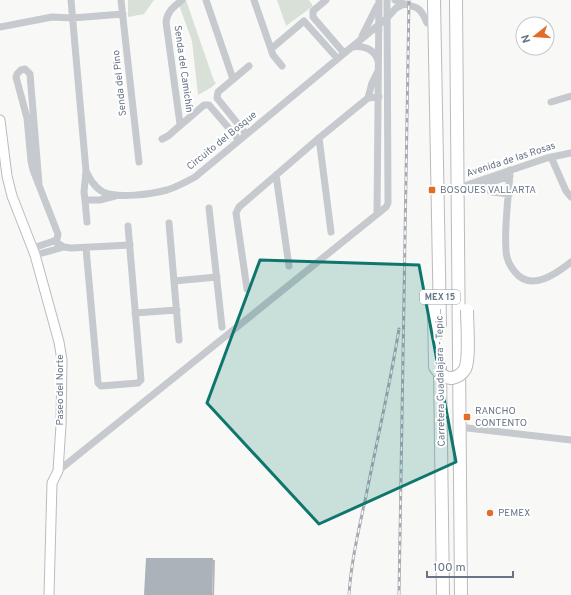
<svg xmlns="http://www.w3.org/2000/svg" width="571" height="595" viewBox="0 0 571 595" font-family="Overpass,sans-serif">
<defs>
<filter id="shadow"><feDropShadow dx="2" dy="2" stdDeviation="0" flood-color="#0004"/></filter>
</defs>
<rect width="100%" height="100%" fill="#f8f9f6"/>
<path fill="#d9e0d7" d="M128 0H154L144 14 128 17Z
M185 0H186L214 81 216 83 212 87 198 95 192 41 179 5Z
M277 0H309L313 6 286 26Z"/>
<path fill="#acb2ba" filter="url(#shadow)" d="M146 558H213L212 595H144Z"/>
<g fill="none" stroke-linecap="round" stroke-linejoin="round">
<g stroke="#b8bcc2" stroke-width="11">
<path id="secondary" d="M0 120 7 176 12 196 35 255 59 342 62 360 61 425 58 471 52 483 49 595"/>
</g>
<g stroke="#b9bbbf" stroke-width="14">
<path id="highway" d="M434 0 440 325
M456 0 461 595
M440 365 443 595"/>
</g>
<path stroke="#c6c9cd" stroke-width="7" d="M71 0 86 171C90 179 94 187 103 192 117 199 152 194 167 190 177 187 186 182 195 177L388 17 396 8 404 4
M121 0 139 162
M206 0 233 79
M254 0 273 55 282 66
M326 0 313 11V17L344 53
M395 0C412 10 418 0 427 23
M0 27 52 17 72 18 123 14
M362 36 377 6
M352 47C363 45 375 49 378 61
M271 49 304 21 337 58
M368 98 372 83 378 71
M551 102 571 96
M180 124 166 22C167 11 174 7 182 0
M246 134 217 98 218 92 249 66
M319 138 331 232
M162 139 168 136 204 105H209L239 140
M551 157 566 191 571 197
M510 170C509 196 504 224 506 250 506 259 510 266 515 272 531 292 556 274 571 262
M86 171 84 192 85 200H100L115 196
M276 175 289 266
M39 184 30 74 25 69 21 70 17 74 16 77 27 118 31 161 33 170 58 234 57 239 54 241
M481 186 492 192 509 194
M458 188 547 158 571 153
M458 193 510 176
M85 200 87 222
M209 208 222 327
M377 214 379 0
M169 223 179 340
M33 248 54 241 64 247 71 248 130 245
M86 248 98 383 101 386 138 383 141 380 128 226
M35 255 64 247
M174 281 217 277
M247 289 236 213 239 207 319 138 368 98 379 97
M135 313 177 310
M459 427 571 440
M58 471 386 207 388 203 387 0"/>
<use href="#secondary" stroke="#fff" stroke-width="9"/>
<use href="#highway" stroke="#fff" stroke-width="12"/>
<g stroke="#a6abb2" stroke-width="3">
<path id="rail" d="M349 595C351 562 359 528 366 496 377 440 390 385 399 329
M399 595 409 0"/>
</g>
<use href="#rail" stroke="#fff" stroke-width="1.5" stroke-dasharray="4.5" stroke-linecap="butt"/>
<g stroke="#b9bbbf" stroke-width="14" stroke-linecap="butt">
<path id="highway-bridge" d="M434 309 435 367C439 373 444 379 452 378 458 377 462 374 465 369 470 359 467 323 467 310"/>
</g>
<use href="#highway-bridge" stroke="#fff" stroke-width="12"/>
</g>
<path fill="#0f766e" fill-opacity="0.2" stroke="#0f766e" stroke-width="3" stroke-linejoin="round" d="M260 260 419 265 456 462 319 524 207 403Z"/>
<g fill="#e46c2b" stroke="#fff" stroke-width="1.5">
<rect x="428" y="186" width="8" height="8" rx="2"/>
<rect x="463" y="413" width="8" height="8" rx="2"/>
<circle cx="490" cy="513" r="4"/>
</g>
<g text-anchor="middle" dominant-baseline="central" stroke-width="4" stroke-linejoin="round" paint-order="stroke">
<rect fill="#fff" stroke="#959eab" stroke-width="1" x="420" y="290" width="40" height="14" rx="3"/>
<g font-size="9" font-weight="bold" fill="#677587">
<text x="440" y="297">MEX 15</text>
</g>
<g font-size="10" fill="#677587" stroke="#fff">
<text transform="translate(183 69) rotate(82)">Senda del Camichín</text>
<text transform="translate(120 83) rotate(-96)">Senda del Pino</text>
<text transform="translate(222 141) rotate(-39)">Circuito del Bosque</text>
<text transform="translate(511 160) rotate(-18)">Avenida de las Rosas</text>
<text transform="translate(441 381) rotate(-91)">Carretera Guadalajara - Tepic</text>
<text transform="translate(60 390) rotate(-90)">Paseo del Norte</text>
</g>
<g font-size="10" fill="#677587" stroke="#fff" text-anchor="start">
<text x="440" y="190">BOSQUES VALLARTA</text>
<text x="475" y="411">RANCHO<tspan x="475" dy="12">CONTENTO</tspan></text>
<text x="498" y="513">PEMEX</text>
</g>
</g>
<g transform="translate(535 36) rotate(253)"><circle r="19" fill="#ffffff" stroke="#c2c8cf"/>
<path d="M0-3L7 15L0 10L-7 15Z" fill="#e46c2b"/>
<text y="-6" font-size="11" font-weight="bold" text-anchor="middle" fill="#677587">N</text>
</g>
<path d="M427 571v6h86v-6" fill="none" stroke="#677587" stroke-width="2"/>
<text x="433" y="571" font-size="12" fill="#677587" stroke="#ffffff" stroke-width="3" paint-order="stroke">100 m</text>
</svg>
